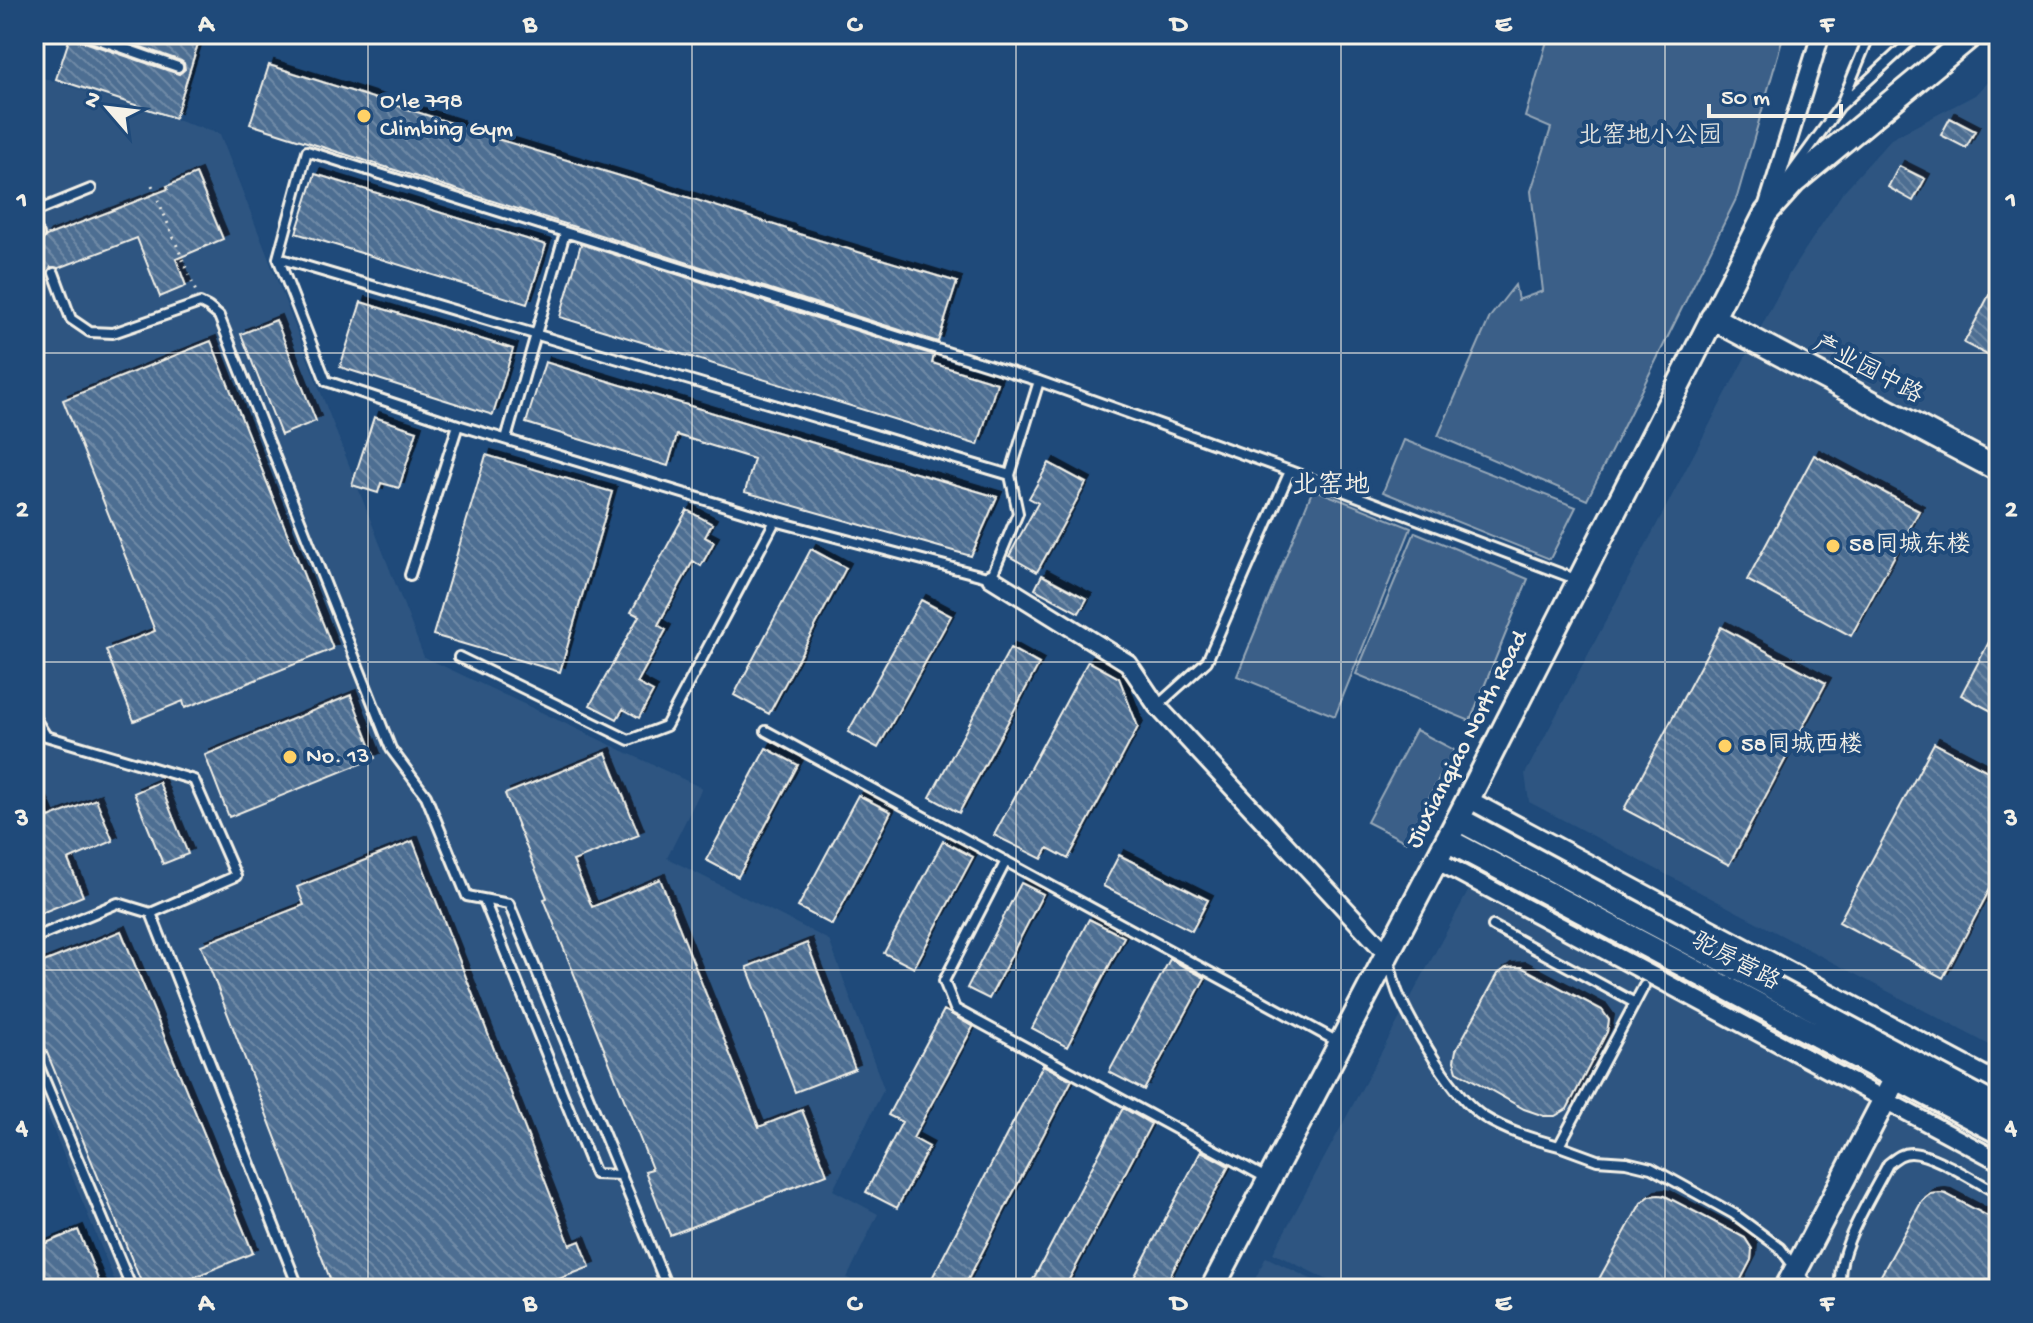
<svg xmlns="http://www.w3.org/2000/svg" width="2033" height="1323" viewBox="0 0 2033 1323" font-family="'Gochi Hand','LXGW WenKai TC',sans-serif">
<defs>
<pattern id="building-back-hatch" width="6" height="6" patternUnits="userSpaceOnUse" patternTransform="scale(2)"><rect width="6" height="6" fill="#4d6e92"/><path d="M-1 5l2 2M0 0l6 6M5-1l2 2" fill="none" stroke="#708aa6"/></pattern>
<filter id="shadow"><feDropShadow dx="5" dy="-5" stdDeviation="0" flood-color="#0009"/></filter>
</defs>
<rect width="100%" height="100%" fill="#1f4a7a"/>
<filter id="ink" filterUnits="userSpaceOnUse"><feTurbulence type="fractalNoise" baseFrequency=".0125" numOctaves="2"/><feDisplacementMap in="SourceGraphic" scale="16" xChannelSelector="R" yChannelSelector="G"/><feConvolveMatrix kernelMatrix="1 2 1 2 8 2 1 2 1" color-interpolation-filters="sRGB"/></filter>
<g filter="url(#ink)">
<path fill="#2d5581" d="M1999 70V1050L1529 802 1525 774 1789 274 1843 192 1891 139 1975 95Z
M34 75 220 134 424 657 702 788 667 858 829 940 884 1089 833 1190 878 1214 847 1278 868 1289H118L34 1082Z
M1471 886 1999 1165V1289H1346L1273 1253Z
M1266 1257 1331 1289H1250Z"/>
<path fill="#3a5f88" stroke="#97a8b8" stroke-width="2" d="M1549 34H1784L1737 197 1587 500 1438 436 1490 317 1515 285 1518 300 1543 291 1531 191 1551 128 1525 117Z
M1404 440 1576 507 1550 559 1383 492Z
M1313 489 1411 528 1335 716 1237 676Z
M1415 532 1528 579 1470 721 1356 674Z
M1416 730 1454 750 1406 842 1367 822Z"/>
<path fill="url(#building-back-hatch)" stroke="#f4f1e8" stroke-width="2" filter="url(#shadow)" d="M71 34H76L81 41 179 74 185 69 184 63 181 61 104 34H201L175 118 56 79Z
M269 65 458 125 457 127 640 182 790 230 789 231 957 282 938 342 250 124Z
M1950 118 1975 131 1966 148 1941 135Z
M1899 166 1925 179 1913 201 1888 187Z
M196 174 223 239 176 259 186 286 160 297 137 238 59 268 51 267 47 273 34 278V240L41 242 46 236 168 189 167 186Z
M315 174 546 245 527 304 296 233Z
M581 244 934 355 932 363 997 383 978 445 560 317Z
M1999 276V361L1964 343Z
M361 302 513 349 493 415 340 367Z
M276 320 316 421 281 435 241 334Z
M211 341 333 649 185 708 183 701 134 721 106 650 155 631 63 400Z
M545 362 763 428 997 497 971 556 745 492 754 459 677 435 668 466 526 423Z
M374 417 417 431 399 488 381 483 378 493 352 485Z
M486 455 612 492 560 672 433 635Z
M1814 455 1919 511 1851 636 1747 580Z
M1049 463 1086 483 1037 572 1009 556 1038 503 1029 498Z
M687 510 712 524 705 537 714 542 701 566 693 561 658 625 666 630 637 683 653 692 639 718 623 709 617 719 590 705 639 616 631 612Z
M811 549 846 568 769 714 734 695Z
M1042 575 1087 599 1079 613 1035 589Z
M921 600 951 616 878 748 848 732Z
M1999 623V715L1961 695Z
M1721 627 1826 683 1729 865 1624 809Z
M1010 648 1039 664 959 813 930 797Z
M1088 661 1119 678 1138 727 1068 859 1048 848 1042 859 994 835Z
M351 695 375 758 229 817 205 755Z
M1934 743 1999 777V872L1943 978 1839 922Z
M766 748 798 765 738 877 706 860Z
M606 753 639 835 573 861 592 907 660 879 759 1127 802 1110 827 1174 670 1235 645 1171 652 1169 544 899 547 898 505 794Z
M159 782 188 854 163 864 134 793Z
M34 783 49 818 96 799 113 841 68 860 83 896 34 916Z
M858 795 891 812 832 925 798 907Z
M413 841 570 1245 580 1241 590 1267 533 1289H334L201 945 304 905 297 887Z
M943 841 973 857 914 968 884 953Z
M1119 855 1208 900 1192 931 1103 886Z
M1021 883 1043 894 989 999 967 988Z
M1089 919 1124 937 1067 1047 1032 1028Z
M121 931 253 1253 165 1289H144L34 1021V966Z
M807 943 855 1069 795 1092 747 967Z
M1170 959 1205 978 1144 1090 1109 1072Z
M1521 967 1602 1010 1609 1020 1607 1032 1567 1109 1555 1116H1544L1524 1109 1457 1071 1454 1061 1456 1050 1498 974 1506 968Z
M944 1010 973 1027 913 1138 929 1147 897 1208 866 1192 902 1122 888 1115Z
M1043 1065 1072 1080 963 1289H948L931 1280Z
M1123 1108 1151 1124 1064 1289H1028Z
M1201 1151 1229 1166 1163 1289H1128Z
M1940 1193 1946 1194 1999 1222V1289H1878L1880 1277 1922 1201 1931 1194Z
M1659 1195 1665 1196 1745 1238 1752 1249 1751 1260 1736 1289H1598L1599 1279 1641 1203 1650 1196Z
M78 1230 102 1289H34V1248Z"/>
<g fill="none" stroke-linecap="round" stroke-linejoin="round">
<g stroke="#f4f1e8" stroke-width="14">
<path id="lane" d="M83 34 178 67
M1842 102 1870 34
M1790 175 1840 106 1918 34
M34 212 91 189
M34 224 39 235
M278 258 1010 475
M54 273 71 319 90 332 113 333 200 303 208 307 219 316 391 749 426 796 467 896 509 904 665 1282 647 1289
M1039 381 1010 475 1018 513 991 578 775 521 458 425 326 381 278 258 307 151 1039 381 1290 471 1578 580
M506 439 565 233
M410 575 458 425
M459 657 629 740 666 726 775 521
M1157 706 1207 661 1290 471
M34 717 46 736 194 780 236 876 151 913 118 903 34 938
M766 731 1340 1043
M1006 861 944 981 955 1009 1268 1179
M484 900 595 1174 621 1175
M151 913 299 1289
M1493 926 1635 1003
M1389 960C1392 972 1394 985 1399 996 1415 1030 1453 1097 1484 1117 1506 1131 1533 1139 1559 1146L1644 986
M34 1055 132 1289
M1559 1146 1597 1160 1626 1162 1651 1168 1734 1214 1780 1248 1811 1289
M1841 1289C1833 1254 1872 1196 1888 1164 1896 1158 1901 1153 1911 1153 1933 1153 1978 1183 1999 1194"/>
</g>
<g stroke="#f4f1e8" stroke-width="22">
<path id="street" d="M1767 208 1821 34
M991 578 1128 663 1157 706 1387 954
M1468 799 1999 1083
M1436 860 1999 1161"/>
</g>
<g stroke="#f4f1e8" stroke-width="28">
<path id="secondary" d="M1712 318 1999 470
M1458 819 1999 1108
M1447 840 1999 1132
M1212 1289 1458 819 1766 213 1794 182 1973 34
M1786 1289 1896 1078"/>
</g>
<path stroke="#f4f1e8" stroke-width="3" stroke-dasharray="2 6" stroke-linecap="butt" d="M152 185 196 292"/>
<use href="#lane" stroke="#1f4a7a" stroke-width="8"/>
<use href="#street" stroke="#1f4a7a" stroke-width="16"/>
<use href="#secondary" stroke="#1f4a7a" stroke-width="22"/>
</g>
</g>
<path fill="none" stroke="#f4f1e8" stroke-width="2" stroke-opacity="0.55" d="M368 34V1289M692 34V1289M1016 34V1289M1341 34V1289M1665 34V1289M34 353H1999M34 662H1999M34 970H1999"/>
<g fill="#ffd166" stroke="#1f4a7a" stroke-width="3">
<circle cx="364" cy="116" r="8"/>
<circle cx="1833" cy="546" r="8"/>
<circle cx="1725" cy="746" r="8"/>
<circle cx="290" cy="757" r="8"/>
</g>
<g text-anchor="middle" dominant-baseline="central" stroke-width="8" stroke-linejoin="round" paint-order="stroke">
<g font-size="24" fill="#f4f1e8" stroke="#1f4a7a" text-anchor="start">
<text x="380" y="102">O’le 798<tspan x="380" dy="28">Climbing Gym</tspan></text>
<text x="1849" y="546">58同城东楼</text>
<text x="1741" y="746">58同城西楼</text>
<text x="306" y="757">No. 13</text>
</g>
<g font-size="24" fill="#e1e2de" stroke="#1f4a7a">
<text x="1650" y="137">北窑地小公园</text>
</g>
<g font-size="24" fill="#f4f1e8" stroke="#1f4a7a">
<text transform="translate(1867 371) rotate(28)">产业园中路</text>
<text transform="translate(1468 740) rotate(-63)">Jiuxianqiao North Road</text>
<text transform="translate(1735 963) rotate(28)">驼房营路</text>
</g>
<g font-size="26" fill="#f4f1e8" stroke="#1f4a7a">
<text x="1331" y="487">北窑地</text>
</g>
</g>
<rect width="2033" height="1323" fill="none" stroke="#1f4a7a" stroke-width="88"/>
<g transform="translate(108 108) rotate(298)" stroke="#1f4a7a" stroke-width="6" paint-order="stroke">
<path d="M0-6L14 30L0 20L-14 30Z" fill="#f4f1e8"/>
<text y="-12" font-size="22" font-weight="bold" text-anchor="middle" fill="#f4f1e8">N</text>
</g>
<path d="M1709 104v12h132v-12" fill="none" stroke="#f4f1e8" stroke-width="4"/>
<text x="1721" y="104" font-size="24" fill="#f4f1e8" stroke="#1f4a7a" stroke-width="6" paint-order="stroke">50 m</text>
<rect x="44" y="44" width="1945" height="1235" fill="none" stroke="#f4f1e8" stroke-width="3"/>
<g font-size="26" text-anchor="middle" font-weight="bold" fill="#f4f1e8">
<text x="206" y="31">A</text>
<text x="530" y="31">B</text>
<text x="854" y="31">C</text>
<text x="1179" y="31">D</text>
<text x="1503" y="31">E</text>
<text x="1827" y="31">F</text>
<text x="22" y="207">1</text>
<text x="2011" y="207">1</text>
<text x="22" y="516">2</text>
<text x="2011" y="516">2</text>
<text x="22" y="825">3</text>
<text x="2011" y="825">3</text>
<text x="22" y="1134">4</text>
<text x="2011" y="1134">4</text>
<text x="206" y="1310">A</text>
<text x="530" y="1310">B</text>
<text x="854" y="1310">C</text>
<text x="1179" y="1310">D</text>
<text x="1503" y="1310">E</text>
<text x="1827" y="1310">F</text>
</g>
</svg>
